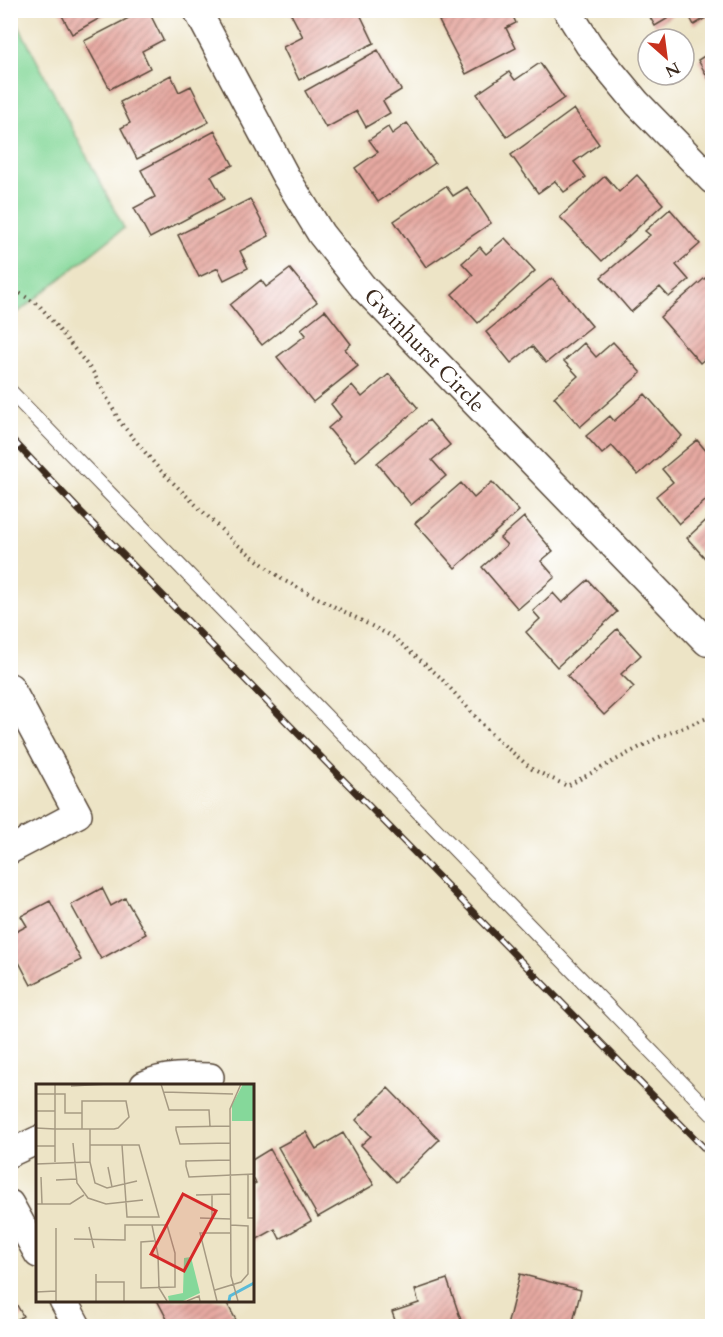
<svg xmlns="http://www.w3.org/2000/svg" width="723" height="1337" viewBox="0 0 723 1337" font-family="Cardo,serif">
<defs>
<pattern id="building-hatch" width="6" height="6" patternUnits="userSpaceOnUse" patternTransform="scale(1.5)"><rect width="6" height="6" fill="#e6a9a1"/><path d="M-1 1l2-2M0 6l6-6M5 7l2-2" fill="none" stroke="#bc8a83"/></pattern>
</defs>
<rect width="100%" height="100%" fill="#fff"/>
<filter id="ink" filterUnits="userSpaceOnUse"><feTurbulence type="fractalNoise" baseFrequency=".0167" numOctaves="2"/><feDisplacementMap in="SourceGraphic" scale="12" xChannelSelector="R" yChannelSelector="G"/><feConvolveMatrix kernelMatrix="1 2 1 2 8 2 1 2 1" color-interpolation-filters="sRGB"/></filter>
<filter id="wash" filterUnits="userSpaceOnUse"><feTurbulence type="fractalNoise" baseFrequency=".008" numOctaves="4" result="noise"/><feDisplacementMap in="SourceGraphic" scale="24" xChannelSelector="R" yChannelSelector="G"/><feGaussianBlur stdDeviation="1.35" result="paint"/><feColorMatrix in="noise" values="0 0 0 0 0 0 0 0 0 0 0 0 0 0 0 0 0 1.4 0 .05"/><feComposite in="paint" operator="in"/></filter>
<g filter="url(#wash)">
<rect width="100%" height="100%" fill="#ede4c6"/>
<path fill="#85d89a" stroke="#60815c" stroke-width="1.5" d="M11 11 124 228 11 318 10 11Z"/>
<g id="blocks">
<path fill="url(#building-hatch)" d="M59 10H114L72 34Z
M144 10H148L163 40 142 51 150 68 110 89 84 41Z
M294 10H358L374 43 299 80 283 47 303 37 290 12Z
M459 10H510L516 23 506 28 516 48 466 74 439 21Z
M646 10H682L655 26Z
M686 10H712V14L694 25Z
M378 50 401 90 383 101 390 113 366 127 357 111 326 128 305 91Z
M712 51V85L698 60Z
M540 63 564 98 507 137 477 94 509 72 515 80Z
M171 75 179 92 191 86 209 122 137 159 121 128 130 123 120 102Z
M574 109 599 144 574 162 586 177 564 192 555 181 538 193 511 155Z
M407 123 435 163 378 202 355 168 378 152 369 140 388 127 392 134Z
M215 131 233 165 211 176 224 199 150 238 134 208 155 197 141 170Z
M637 175 663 204 602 261 560 217 605 176 619 192Z
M446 186 453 196 467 187 491 223 426 267 394 221Z
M250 199 269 236 240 251 248 268 224 280 218 268 199 277 178 235Z
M670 209 700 244 676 265 689 280 669 297 660 287 631 312 601 277 650 235 645 231Z
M505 238 535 271 478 323 452 294 473 275 462 263 480 247 486 254Z
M290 269 317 302 262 345 230 305 261 280 266 287Z
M552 278 592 326 546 363 532 346 511 363 486 332Z
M705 278 712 287V353L700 363 660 317Z
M325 310 351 344 345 349 358 366 313 402 277 357 306 335 301 329Z
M613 342 641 373 580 427 554 397 578 376 564 361 584 343 596 357Z
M389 374 418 408 356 461 328 428 341 417 331 404 352 385 362 397Z
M645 394 682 436 638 475 612 446 602 454 586 436 610 416 614 421Z
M429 420 450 445 432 460 446 476 411 505 377 463Z
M697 440 712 458V495L679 524 656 496 673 482 662 469Z
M492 482 519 511 455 568 415 523 461 483 474 498Z
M712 515V566L687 538Z
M524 517 553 551 541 561 555 577 518 609 482 567 507 545 500 538Z
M588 580 617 612 557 667 526 632 540 619 533 611 553 593 562 603Z
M617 629 641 655 621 674 634 687 604 715 567 676Z
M102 888 111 906 125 898 146 934 101 959 71 905Z
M50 901 81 960 31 985 10 945V935L27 926 21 916Z
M388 1088 439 1140 396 1182 361 1145 371 1136 356 1120Z
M306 1132 316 1149 343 1133 374 1185 318 1217 278 1147Z
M270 1149 311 1221 280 1239 275 1229 252 1242V1185L256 1183 252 1177V1160Z
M520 1274 581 1290 572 1326H507Z
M447 1279 463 1326H397L392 1312 419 1303 415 1290Z
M10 1293 23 1316 10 1324Z
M157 1300H225L236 1320 223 1326H163L169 1323Z"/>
</g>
</g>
<g filter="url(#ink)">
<use href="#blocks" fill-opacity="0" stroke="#564637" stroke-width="1.5"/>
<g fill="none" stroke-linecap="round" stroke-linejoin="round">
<g stroke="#564637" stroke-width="16">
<path id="lane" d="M10 391 712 1114"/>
</g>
<g stroke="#564637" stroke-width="30">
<g id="street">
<path id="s1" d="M197 10 286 177 321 234 363 287 707 642 712 640"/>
<path d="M567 10 589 45 637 103 712 180"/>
<path d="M10 687 78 814 10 850"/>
<path d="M144 1085C164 1075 189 1076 210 1077"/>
<path d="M10 1153 38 1140"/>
<path d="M10 1204 38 1254"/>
<path d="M63 1300 77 1326"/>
</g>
</g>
<path stroke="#564637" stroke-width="4" stroke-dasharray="1.5 4.5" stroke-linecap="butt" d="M10 287 40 306 93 372 120 422 159 469 234 542 283 580 393 637 440 677 493 736 532 769 567 786 657 738 712 716"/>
<use href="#lane" stroke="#fff" stroke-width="14"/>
<use href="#street" stroke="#fff" stroke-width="27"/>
<g stroke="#3b2a1e" stroke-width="7">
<path id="rail" d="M10 437 78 509 712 1156"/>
</g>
<use href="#rail" stroke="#fff" stroke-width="4.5" stroke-dasharray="14" stroke-linecap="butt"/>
</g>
</g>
<g text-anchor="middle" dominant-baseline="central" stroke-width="5" stroke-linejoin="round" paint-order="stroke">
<g font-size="22" fill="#3b2a1e" stroke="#fff">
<text stroke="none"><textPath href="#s1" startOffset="412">Gwinhurst Circle</textPath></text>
</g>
</g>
<g transform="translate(36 1084)">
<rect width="218" height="218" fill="#ede4c6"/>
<path d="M207 0H217V37H196V21ZM155 173 164 209 147 217H133L132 212 147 209 148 174Z" fill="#85d89a"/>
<path fill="none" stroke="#59bad8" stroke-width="3" d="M193 217 194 212 218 199"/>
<path fill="none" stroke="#a69a83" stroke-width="1.5" d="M19 0V78M125 0 133 26H173L174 42M35 2 72 0M128 8 197 10M0 10H29V29H46M0 27H19M194 42 140 43V46L144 60 194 59M0 44 19 45H78L82 44 93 33 90 17H46V45M54 45V78L59 99 71 104 101 97M37 59 41 99 52 114 70 120 107 116M54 61H103L123 133H91L86 61M0 62H19M194 76 150 77V82L153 93 218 90M0 80 54 78M72 83 76 103M212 90V134H218M5 93 6 120M20 96 40 95M176 110V135M160 111 194 110M0 120H34L48 111M164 134 195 135M116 141 122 171 123 204 131 217M53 143 58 164M20 144V217M38 155 89 156V141H131L139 169V203L105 204V158L118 157M60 198H88V217M179 206 205 198 212 190V142L195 141M0 208 20 207M60 217V190M151 217 163 212 164 217M181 217 164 149H195M202 217 195 192 194 25 205 0"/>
<path fill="#d62828" fill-opacity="0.15" stroke="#d62828" stroke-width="3" d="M147 110 180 127 148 187 115 170Z"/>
<rect width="218" height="218" fill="none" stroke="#3b2a1e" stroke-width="3"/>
</g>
<rect width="723" height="1337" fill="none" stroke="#fff" stroke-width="36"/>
<g transform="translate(666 57) rotate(152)"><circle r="28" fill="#ffffff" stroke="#b1aaa5" stroke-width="1.5"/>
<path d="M0-4.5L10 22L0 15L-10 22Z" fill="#c8321e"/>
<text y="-9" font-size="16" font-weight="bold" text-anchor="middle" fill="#3b2a1e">N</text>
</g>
</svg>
